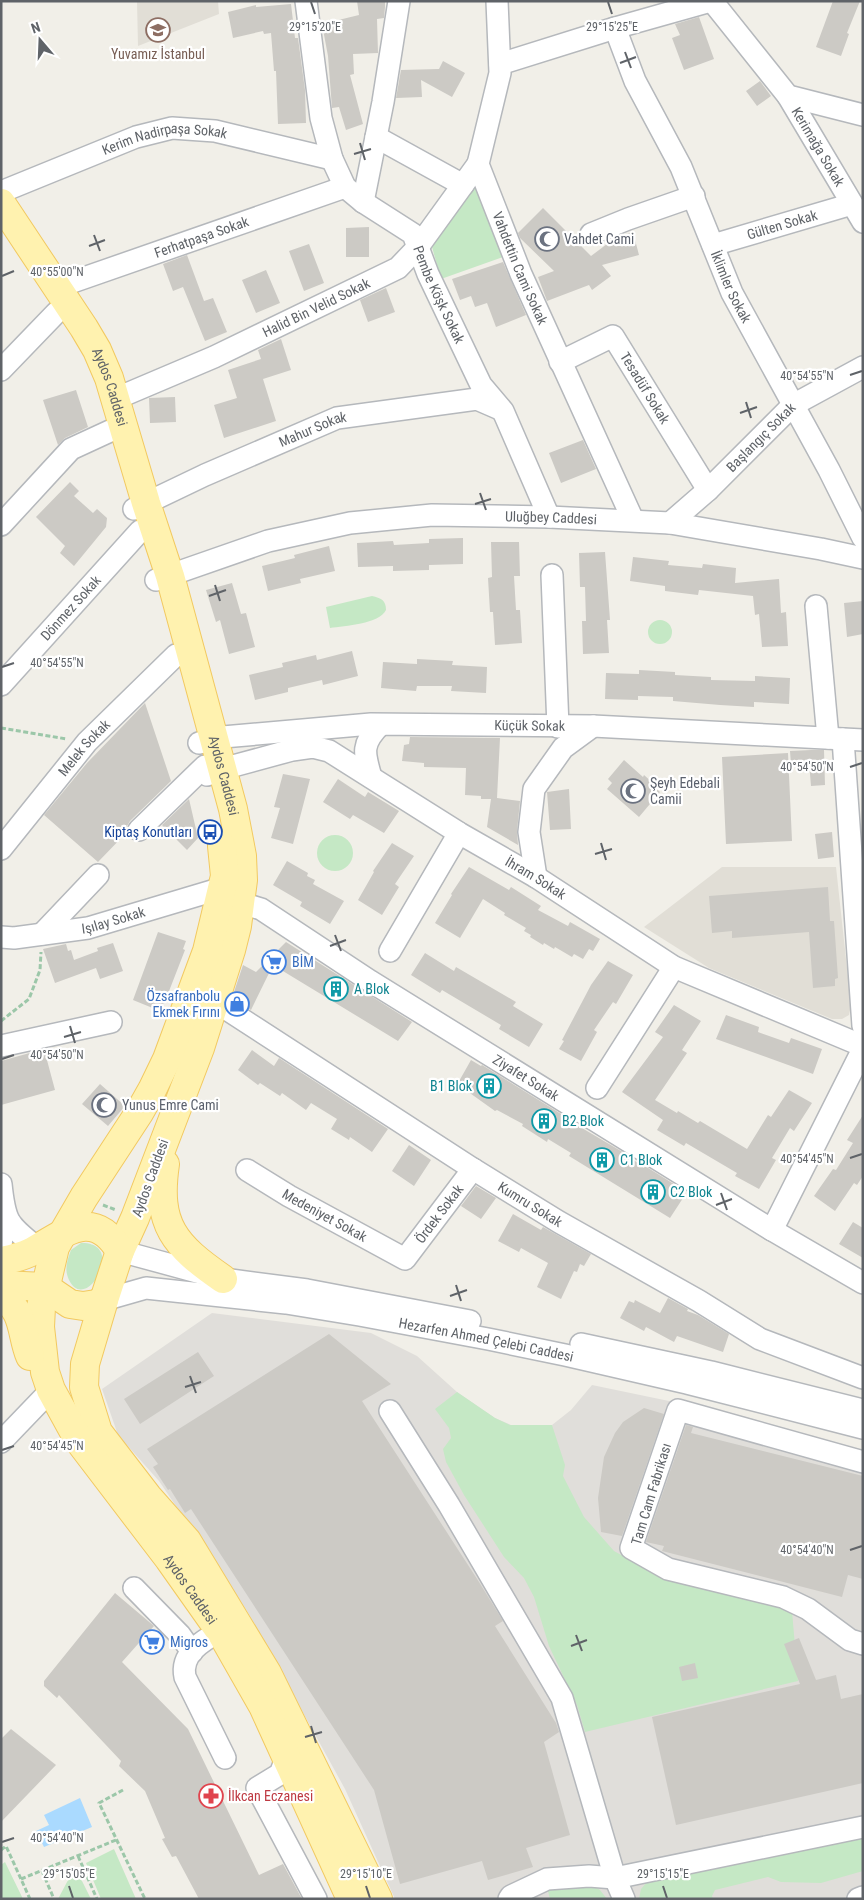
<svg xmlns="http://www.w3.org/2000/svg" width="864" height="1900" viewBox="0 0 864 1900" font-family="'Roboto Condensed',sans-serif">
<rect width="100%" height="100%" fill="#f1efe8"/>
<path fill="#e0deda" d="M212 1313 371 1333 417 1356 457 1392 495 1418 511 1425H552L571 1410 592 1385 746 1417 863 1452V1899H395L345 1789 247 1611 159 1481 118 1435 102 1389Z"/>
<path fill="#e1ded6" d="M137 1H218L219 14 138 46Z
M722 867H836L851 1005 849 1015 842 1019H832L709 968 644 927Z"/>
<path fill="#c5e8c5" d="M473 188H479L483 197 503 257 441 279 432 247 466 193Z
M372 596C381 598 386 600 386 610 379 624 345 626 330 628L326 607Z
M648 632a12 12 0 1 1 24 0a12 12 0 1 1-24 0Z
M317 853a18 18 0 1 1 36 0a18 18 0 1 1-36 0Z
M81 1243C128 1242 86 1315 69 1280 64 1269 67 1261 71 1250Z
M457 1392 495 1418 510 1425H552L565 1465 563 1476 584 1517 614 1551 641 1566 770 1601 792 1611 798 1681 585 1732 577 1705 549 1646 534 1597 524 1578 504 1557 464 1495 446 1462 443 1449 451 1438 449 1428 435 1409Z
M863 1831V1871L821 1883 781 1882 768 1877 715 1890 712 1896 713 1899H639L641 1889 648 1881Z
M114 1849 136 1899H101L86 1863Z
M5 1862 23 1899H1V1865Z
M75 1867 91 1899H58Z
M591 1884 600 1890 607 1899H550L547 1887Z"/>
<path fill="#aadaff" d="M80 1798 92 1827 44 1847 36 1831 49 1825 44 1815Z"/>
<path fill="#cccac5" d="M357 1H385V7L384 18 377 19 378 53 353 54 354 74 350 75 363 124 346 130 339 107 332 108 328 56 322 24 359 15Z
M833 1H860L847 33 849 34 841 56 816 47Z
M291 4 295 38H298L305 90 306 123 278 124 276 71H274L271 33 264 34 263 31 233 38 228 12 256 5V7Z
M699 17 714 59 684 70 672 38 680 35 675 24Z
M443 61 465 73 452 97 421 80 422 97 396 98 401 70 439 69Z
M760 81 771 96 757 106 746 91Z
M543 208 591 256 607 244 606 241 633 232 639 255 602 265 611 276 592 290 589 285 547 301 538 277 554 271 520 238 518 233Z
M369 227V257H346V228Z
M309 244 324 283 304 291 289 251Z
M187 255 204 301 213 298 227 332 205 341 183 287 173 291 163 264Z
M503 262 526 315 496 327 487 303 475 307 471 296 460 300 452 279Z
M266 270 280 303 256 313 242 280Z
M386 288 395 312 368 322 360 300Z
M281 339 291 370 263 379 276 421 224 438 214 405 237 398 228 370 261 359 258 350Z
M76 390 88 427 65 438 58 445 43 400Z
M175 397 176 422 150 423 149 398Z
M583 440 596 469 561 483 549 453Z
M70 482 79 491 74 496 93 513 97 509 107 518 106 527 74 566 60 553 65 546 36 517Z
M463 538V564L429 565V570L393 571V566L358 567 357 543 393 541 394 545 429 543V539Z
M491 542H519L520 576H514L516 610H520L522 643 495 645 493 612H490L488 578 492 577Z
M329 546 335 571 300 579 301 583 268 591 262 566 295 558 294 555Z
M605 552 610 620H607L609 653 583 654 582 621H586L585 587H580L579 553Z
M633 557 669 561 668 565 702 568 703 564 736 568 735 583 779 579 781 613 786 612 788 646 762 647 759 614 755 615 753 596 699 590 698 595 665 591V586L630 581Z
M232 583 241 614 246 613 255 647 229 654 220 620 216 622 206 590Z
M863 601V634L847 637 844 603Z
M352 651 358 676 323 685 322 680 288 688V692L255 700 249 675 283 667 282 663 316 655 317 660Z
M417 659 453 661 452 665 487 667 486 693 451 691 452 686H417L416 691 381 688 383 662 417 664Z
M639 670 675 672V675L711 677V680L755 681V676L790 678 789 704 754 702V707L720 705 673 701V697L638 696V700L605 699 606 673 639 674Z
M145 703 171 781 130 821 127 826V832L98 862 44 815 87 763Z
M410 737 500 738 497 798 520 801 517 831 518 845 487 827 491 799H481V796L465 795 466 768 424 767V763L402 761 404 745 409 744Z
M811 750H824L825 785 811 786 809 762 791 764 790 751Z
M788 753 792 841 726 844 722 757Z
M624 760 643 777 644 775 654 784 653 786 660 792 639 817 607 789 612 783 608 779Z
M283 774 310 779 293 844 271 838 280 808 274 807Z
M338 779 365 797 368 792 399 811 384 833 353 815 350 819 323 802Z
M569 789 571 829 550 830 547 792Z
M189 799 198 838 187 850 162 825Z
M832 832 834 857 818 859 815 834Z
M392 843 414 856 395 884 399 887 382 915 358 900 374 872 373 871Z
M287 861 308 873 307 876 315 880 313 884 344 901 330 924 300 906 302 902 273 885Z
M469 867 509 890 511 887 541 906 538 910 568 926 570 922 600 939 593 951 589 949 583 959 574 954 572 957 555 947 554 949 544 943 543 945 530 937 531 935 524 931 526 928 504 915 505 913 483 899 460 938 435 923 452 895 451 894Z
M828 887 830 921H834L838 978 835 979V986L813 988 809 932 732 938V931L712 933 709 896Z
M158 932 186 941 183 949 185 950 164 1004 163 1003 160 1011 133 1000Z
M286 942 412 1022 398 1041 273 965 251 1010 232 998 243 965 256 972Z
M113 943 123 971 100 979 96 968 55 983 43 949 66 944 68 951 71 950 74 960 98 951 97 948Z
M425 953 454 971 456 967 516 1002 513 1006 543 1024 529 1047 499 1029 501 1025 442 990 440 993 411 975Z
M608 961 633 975 616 1004 613 1002 594 1030 597 1032 581 1061 559 1049 564 1041 562 1040 591 985Z
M674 1005 701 1021 682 1050 687 1053 655 1100 677 1113 678 1111 698 1123 700 1121 747 1149 768 1115 771 1117 789 1090 812 1103 794 1131 790 1128 772 1158 776 1160 759 1189 735 1176 737 1173 686 1143 684 1146 657 1130 663 1120 622 1092 663 1037 655 1032Z
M726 1015 759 1027 758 1032 789 1043 791 1038 822 1049 813 1074 716 1039Z
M44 1049 55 1090 1 1105V1061Z
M252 1050 274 1066 279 1058 388 1129 372 1152 350 1137 349 1140 331 1129 337 1119 311 1103 306 1110 282 1093 280 1096 260 1083 258 1085 238 1070Z
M471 1060 481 1066 482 1065 566 1117 565 1118 626 1154 644 1168 645 1166 677 1186 676 1189 685 1195 670 1218 569 1156 571 1153 548 1139 547 1142 522 1126 523 1124 497 1110 495 1111 467 1091V1088L458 1083Z
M100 1084 125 1106 108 1126 82 1104Z
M863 1115V1176L857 1185 854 1183 835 1211 814 1196 833 1169 836 1170 853 1143 847 1140Z
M409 1145 431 1160 414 1186 392 1171Z
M476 1186 496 1198 481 1219 461 1206Z
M513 1214 541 1230 543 1227 591 1254 584 1266 580 1264 577 1272 574 1271 561 1299 537 1287 548 1263 521 1248 519 1252 498 1241Z
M853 1222 863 1228V1258L839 1244Z
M668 1298 688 1309 687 1311 698 1315 729 1334 723 1352 677 1336 674 1342 646 1327 644 1331 620 1318 629 1301 634 1303 635 1300 660 1313Z
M329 1334 391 1384 362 1401 479 1582 503 1621 495 1626 556 1723 559 1732 544 1742 570 1835 526 1848 533 1867 488 1880 482 1861 400 1884 374 1790 191 1509 185 1513 170 1489 168 1490 153 1467 158 1464 147 1449Z
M198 1352 214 1376 140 1424 124 1399Z
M644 1408 664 1414 622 1536 601 1532 598 1498 604 1457 615 1433 623 1422Z
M686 1425 693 1427 691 1433 863 1476V1579L848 1575 842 1597 662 1551 664 1546 646 1542Z
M115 1593 154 1626 122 1662 188 1729 259 1875 283 1864 302 1899H199L176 1856 172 1857 162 1839 165 1838 145 1791 119 1766 121 1761 59 1695 57 1698 44 1686V1681Z
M799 1638 816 1680 836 1675 841 1699 863 1694V1783L676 1825 652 1717 800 1684 784 1644Z
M695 1663 698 1678 682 1681 679 1667Z
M11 1729 56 1765 1 1822V1739Z"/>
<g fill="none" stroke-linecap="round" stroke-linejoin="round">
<g stroke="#b5b8bc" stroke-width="24">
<g id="minor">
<path id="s1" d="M306 1 321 118 332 159 345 187 363 202 413 234 428 274 481 385 503 411 549 517"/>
<path id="s2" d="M497 1 500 73 478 164 521 274 633 520"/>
<path d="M712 1 788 96 863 115"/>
<path id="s3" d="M615 28 635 81 681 167 732 293 829 470 863 538"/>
<path d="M500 64 615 28 711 1"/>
<path id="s4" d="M788 96 863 222"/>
<path d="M376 137 463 185"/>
<path id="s5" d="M1 192 136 137 172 128 215 131 332 159"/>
<path d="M363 202 383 102 399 1"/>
<path d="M591 234 628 219 694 196"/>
<path id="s6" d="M713 245 852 204"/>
<path id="s7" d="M58 287 345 187"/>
<path id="s8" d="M560 362 613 336 708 490"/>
<path d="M1 370 56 313 68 303"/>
<path id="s9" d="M115 399 214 357 398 268 418 247 478 164"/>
<path id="s10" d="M134 509 205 475 337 418 477 399 500 409"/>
<path id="s11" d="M670 523 708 490 793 405 863 367"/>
<path d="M1 525 71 449 110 431"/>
<path d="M552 575 558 727"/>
<path id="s12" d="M156 580 268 541 350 523 432 515 549 517 670 523 821 549 863 558"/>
<path d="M816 606 828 738"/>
<path id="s13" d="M1 685 140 531"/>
<path d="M843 739 863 1026"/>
<path id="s14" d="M199 743 223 737 371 724 593 726 863 740"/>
<path id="s15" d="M207 775 222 769 292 750 313 747 329 751 459 833 536 877 674 967 863 1046"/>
<path d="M371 777C364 753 361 744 380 725"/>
<path d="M139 830 205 766"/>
<path id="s16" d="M1 849 87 742 176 655"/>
<path d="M536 877 529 832 534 789 563 748 593 726"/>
<path id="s17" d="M241 903 261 909 370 981 772 1230 863 1283"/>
<path d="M42 934 98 875"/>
<path id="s18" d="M1 937 14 938 88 928 222 888"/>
<path d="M390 951 459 833"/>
<path id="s19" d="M214 1001 473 1169 559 1222 699 1301 760 1339 863 1378"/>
<path d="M1 1046 111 1022"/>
<path d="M597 1088 674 967"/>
<path id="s20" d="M247 1170 289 1196 405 1259 473 1169"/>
<path d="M1 1184C5 1223 8 1224 37 1248"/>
<path d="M772 1230 863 1049"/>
<path d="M1 1247 4 1211"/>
<path d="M120 1251 223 1279 307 1290 470 1321"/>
<path id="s21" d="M104 1300 146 1288 286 1303 359 1315 488 1339 565 1355 687 1383 863 1428"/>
<path d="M581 1344 711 1372 863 1410"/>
<path d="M390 1411 449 1505 562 1698 615 1878 624 1899"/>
<path d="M1 1442 51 1390"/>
<path d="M863 1462 678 1410 631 1548 668 1569 783 1597 808 1609 850 1640 863 1644"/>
<path d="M134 1588 180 1635 192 1652"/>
<path d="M220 1631C202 1641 180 1654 185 1677L225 1758"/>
<path d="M287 1756 280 1774 257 1788 316 1899"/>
<path d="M509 1899 511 1896 547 1879 589 1876 615 1878 863 1827"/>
<path d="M858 1899 863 1897"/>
</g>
</g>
<g stroke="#f2c960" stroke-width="30">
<g id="major">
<path id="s22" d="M1 203 84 328 97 350 109 378 146 503 170 576 233 809 242 856 243 880 237 926 231 950 200 1048 135 1218 120 1251 104 1300 85 1364 84 1387 98 1432 148 1497 187 1541 267 1673 378 1899"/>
<path id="s23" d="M222 846 225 876 207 951 167 1059 152 1090 139 1113 84 1197 55 1247 41 1307 40 1327 45 1372 51 1390 79 1441 169 1559 222 1634 263 1706 351 1899"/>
<path d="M165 1164C156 1225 174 1245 223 1279"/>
<path d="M1 1261C11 1259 22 1257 31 1252 64 1234 93 1206 120 1251"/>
<path d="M1 1285 45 1287 70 1304 83 1306 96 1304 104 1300"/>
<path d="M1 1297C25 1309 21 1335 30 1356"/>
</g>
</g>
<path stroke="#9cc7a9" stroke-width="3" stroke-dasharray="5 2.5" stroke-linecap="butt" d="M1 728 67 739
M1 1021 29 999 40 970 41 952
M103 1205 116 1210
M123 1790 99 1803 145 1899
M1 1850 6 1846 30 1899
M78 1856 97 1899
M42 1871 54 1899
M21 1879 116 1840"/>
<use href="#minor" stroke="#fff" stroke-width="21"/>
<use href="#major" stroke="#fff2af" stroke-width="28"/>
</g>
<path fill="none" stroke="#5f6368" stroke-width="2" d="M311 2 315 14M608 2 612 14M625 52 631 68M620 63 636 57M360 143 365 160M354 154 371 149M94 235 100 251M89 246 105 240M2 276 14 271M850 375 862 371M746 402 751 418M740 413 757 407M480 493 486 510M475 504 491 499M215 585 220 601M209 596 226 590M2 667 14 663M850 767 862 763M601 843 606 860M595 854 612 849M335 935 341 951M330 946 346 940M70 1026 75 1043M64 1037 81 1032M2 1059 14 1055M850 1158 862 1154M721 1193 727 1210M716 1205 732 1199M456 1285 461 1301M450 1296 467 1290M190 1376 196 1393M185 1387 201 1382M2 1450 14 1446M850 1550 862 1546M576 1635 582 1651M571 1646 587 1640M311 1726 316 1743M305 1737 322 1732M2 1842 14 1838M69 1886 73 1898M366 1886 370 1898M663 1886 667 1898"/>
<defs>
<g id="school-ring" transform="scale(1.25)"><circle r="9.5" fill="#fff" stroke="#8d6e63" stroke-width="1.5"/><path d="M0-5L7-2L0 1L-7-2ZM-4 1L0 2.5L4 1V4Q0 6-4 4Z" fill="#8d6e63"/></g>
<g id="mosque-ring" transform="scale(1.25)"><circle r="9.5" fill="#fff" stroke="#6b7280" stroke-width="1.5"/><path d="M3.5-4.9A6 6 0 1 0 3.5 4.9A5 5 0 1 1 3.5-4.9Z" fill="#6b7280"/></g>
<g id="bus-ring" transform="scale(1.25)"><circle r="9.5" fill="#fff" stroke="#1a4fb4" stroke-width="1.5"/><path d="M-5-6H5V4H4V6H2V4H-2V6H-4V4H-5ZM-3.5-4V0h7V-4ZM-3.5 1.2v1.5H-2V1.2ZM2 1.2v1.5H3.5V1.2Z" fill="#1a4fb4"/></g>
<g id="supermarket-ring" transform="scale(1.25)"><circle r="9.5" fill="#fff" stroke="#3f7fe0" stroke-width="1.5"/><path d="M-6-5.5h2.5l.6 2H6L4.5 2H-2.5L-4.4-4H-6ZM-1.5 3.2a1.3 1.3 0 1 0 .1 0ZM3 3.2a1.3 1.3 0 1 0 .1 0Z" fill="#3f7fe0"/></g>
<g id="building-ring" transform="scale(1.25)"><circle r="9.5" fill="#fff" stroke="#0f9aa8" stroke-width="1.5"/><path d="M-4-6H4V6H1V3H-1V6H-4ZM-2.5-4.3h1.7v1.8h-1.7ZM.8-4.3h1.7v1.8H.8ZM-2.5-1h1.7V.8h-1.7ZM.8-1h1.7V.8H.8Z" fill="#0f9aa8"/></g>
<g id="shop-ring" transform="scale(1.25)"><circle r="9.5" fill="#fff" stroke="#3f7fe0" stroke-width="1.5"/><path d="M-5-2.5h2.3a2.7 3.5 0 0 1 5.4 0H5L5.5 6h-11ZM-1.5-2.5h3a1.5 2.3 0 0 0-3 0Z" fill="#3f7fe0"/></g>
<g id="pharmacy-ring" transform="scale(1.25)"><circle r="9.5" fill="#fff" stroke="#e0444e" stroke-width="1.5"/><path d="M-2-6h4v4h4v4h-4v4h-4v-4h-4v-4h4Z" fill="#e0444e"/></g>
</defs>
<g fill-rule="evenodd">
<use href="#school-ring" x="158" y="30"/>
<use href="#mosque-ring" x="547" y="239"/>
<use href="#mosque-ring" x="633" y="791"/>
<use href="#bus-ring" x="210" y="832"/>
<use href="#supermarket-ring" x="274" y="962"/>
<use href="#building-ring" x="336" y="989"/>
<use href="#shop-ring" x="237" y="1004"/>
<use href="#building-ring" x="489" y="1086"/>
<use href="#mosque-ring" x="104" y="1105"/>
<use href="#building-ring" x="544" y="1121"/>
<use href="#building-ring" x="602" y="1160"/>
<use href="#building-ring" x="653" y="1192"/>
<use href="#supermarket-ring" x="152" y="1642"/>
<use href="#pharmacy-ring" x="211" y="1796"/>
</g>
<g text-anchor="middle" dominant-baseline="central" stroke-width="4.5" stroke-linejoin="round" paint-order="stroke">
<g font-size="14" fill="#785e54" stroke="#fff">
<text x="158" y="54">Yuvamız İstanbul</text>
</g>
<g font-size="14" fill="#5f6368" stroke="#fff">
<text stroke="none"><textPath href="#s5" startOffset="174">Kerim Nadirpaşa Sokak</textPath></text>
<text stroke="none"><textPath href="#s4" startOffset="59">Kerimağa Sokak</textPath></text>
<text stroke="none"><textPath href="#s6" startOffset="72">Gülten Sokak</textPath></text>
<text stroke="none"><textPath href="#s7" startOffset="152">Ferhatpaşa Sokak</textPath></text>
<text stroke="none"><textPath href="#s2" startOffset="278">Vahdettin Cami Sokak</textPath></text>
<text stroke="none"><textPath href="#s3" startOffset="284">İklimler Sokak</textPath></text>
<text stroke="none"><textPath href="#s1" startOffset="340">Pembe Köşk Sokak</textPath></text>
<text stroke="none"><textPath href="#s9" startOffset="221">Halid Bin Velid Sokak</textPath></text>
<text stroke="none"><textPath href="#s22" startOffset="215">Aydos Caddesi</textPath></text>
<text stroke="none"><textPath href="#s8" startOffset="120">Tesadüf Sokak</textPath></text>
<text stroke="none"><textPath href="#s10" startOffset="196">Mahur Sokak</textPath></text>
<text stroke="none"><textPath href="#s11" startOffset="125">Başlangıç Sokak</textPath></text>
<text stroke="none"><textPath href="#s12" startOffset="404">Uluğbey Caddesi</textPath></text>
<text stroke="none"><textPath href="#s13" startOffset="104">Dönmez Sokak</textPath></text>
<text stroke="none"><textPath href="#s14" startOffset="332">Küçük Sokak</textPath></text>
<text stroke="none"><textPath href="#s16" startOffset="131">Melek Sokak</textPath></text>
<text stroke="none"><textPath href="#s22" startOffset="620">Aydos Caddesi</textPath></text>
<text stroke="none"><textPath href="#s15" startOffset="369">İhram Sokak</textPath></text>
<text stroke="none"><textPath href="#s18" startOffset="114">Işılay Sokak</textPath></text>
<text stroke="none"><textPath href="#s17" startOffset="335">Ziyafet Sokak</textPath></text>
<text transform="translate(150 1178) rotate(-70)">Aydos Caddesi</text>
<text stroke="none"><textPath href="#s19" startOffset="376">Kumru Sokak</textPath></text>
<text stroke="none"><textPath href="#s20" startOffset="238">Ördek Sokak</textPath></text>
<text stroke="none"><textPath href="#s20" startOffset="90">Medeniyet Sokak</textPath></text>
<text stroke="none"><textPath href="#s21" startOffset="388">Hezarfen Ahmed Çelebi Caddesi</textPath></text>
<text transform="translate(651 1494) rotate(-73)">Tam Cam Fabrikası</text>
<text stroke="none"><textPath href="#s23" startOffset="831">Aydos Caddesi</textPath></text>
</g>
<g font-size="14" fill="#5b616d" stroke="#fff" text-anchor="start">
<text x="564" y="239">Vahdet Cami</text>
<text x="650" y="783">Şeyh Edebali<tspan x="650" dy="16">Camii</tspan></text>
<text x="122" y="1105">Yunus Emre Cami</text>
</g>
<g font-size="14" fill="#164399" stroke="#fff" text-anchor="end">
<text x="192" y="832">Kiptaş Konutları</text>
</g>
<g font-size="14" fill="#366cbe" stroke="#fff" text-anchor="start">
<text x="292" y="962">BİM</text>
<text x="220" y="996" text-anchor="end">Özsafranbolu<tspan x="220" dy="16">Ekmek Fırını</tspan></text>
<text x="170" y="1642">Migros</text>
</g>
<g font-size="14" fill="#0d838f" stroke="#fff" text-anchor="start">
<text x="354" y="989">A Blok</text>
<text x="472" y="1086" text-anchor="end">B1 Blok</text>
<text x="562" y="1121">B2 Blok</text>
<text x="620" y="1160">C1 Blok</text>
<text x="670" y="1192">C2 Blok</text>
</g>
<g font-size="14" fill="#be3a42" stroke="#fff" text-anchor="start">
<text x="228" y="1796">İlkcan Eczanesi</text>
</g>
</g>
<g font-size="12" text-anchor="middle" fill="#5f6368" stroke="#fff" stroke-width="4.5" stroke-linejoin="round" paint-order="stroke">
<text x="612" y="31">29°15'25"E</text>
<text x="315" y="31">29°15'20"E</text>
<text x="57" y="276">40°55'00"N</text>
<text x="807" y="380">40°54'55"N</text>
<text x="57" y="667">40°54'55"N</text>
<text x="807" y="771">40°54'50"N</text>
<text x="57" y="1059">40°54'50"N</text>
<text x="807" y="1163">40°54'45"N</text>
<text x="57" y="1450">40°54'45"N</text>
<text x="807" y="1554">40°54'40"N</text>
<text x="57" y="1842">40°54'40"N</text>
<text x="69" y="1878">29°15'05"E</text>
<text x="366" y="1878">29°15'10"E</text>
<text x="663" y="1878">29°15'15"E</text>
</g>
<rect width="864" height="1900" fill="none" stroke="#5f6368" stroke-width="5"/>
<g transform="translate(40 40) rotate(341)" stroke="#ffffff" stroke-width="4" paint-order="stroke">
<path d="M0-4L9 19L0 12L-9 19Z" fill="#5f6368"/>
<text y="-8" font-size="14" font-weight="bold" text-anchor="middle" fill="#5f6368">N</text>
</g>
</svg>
